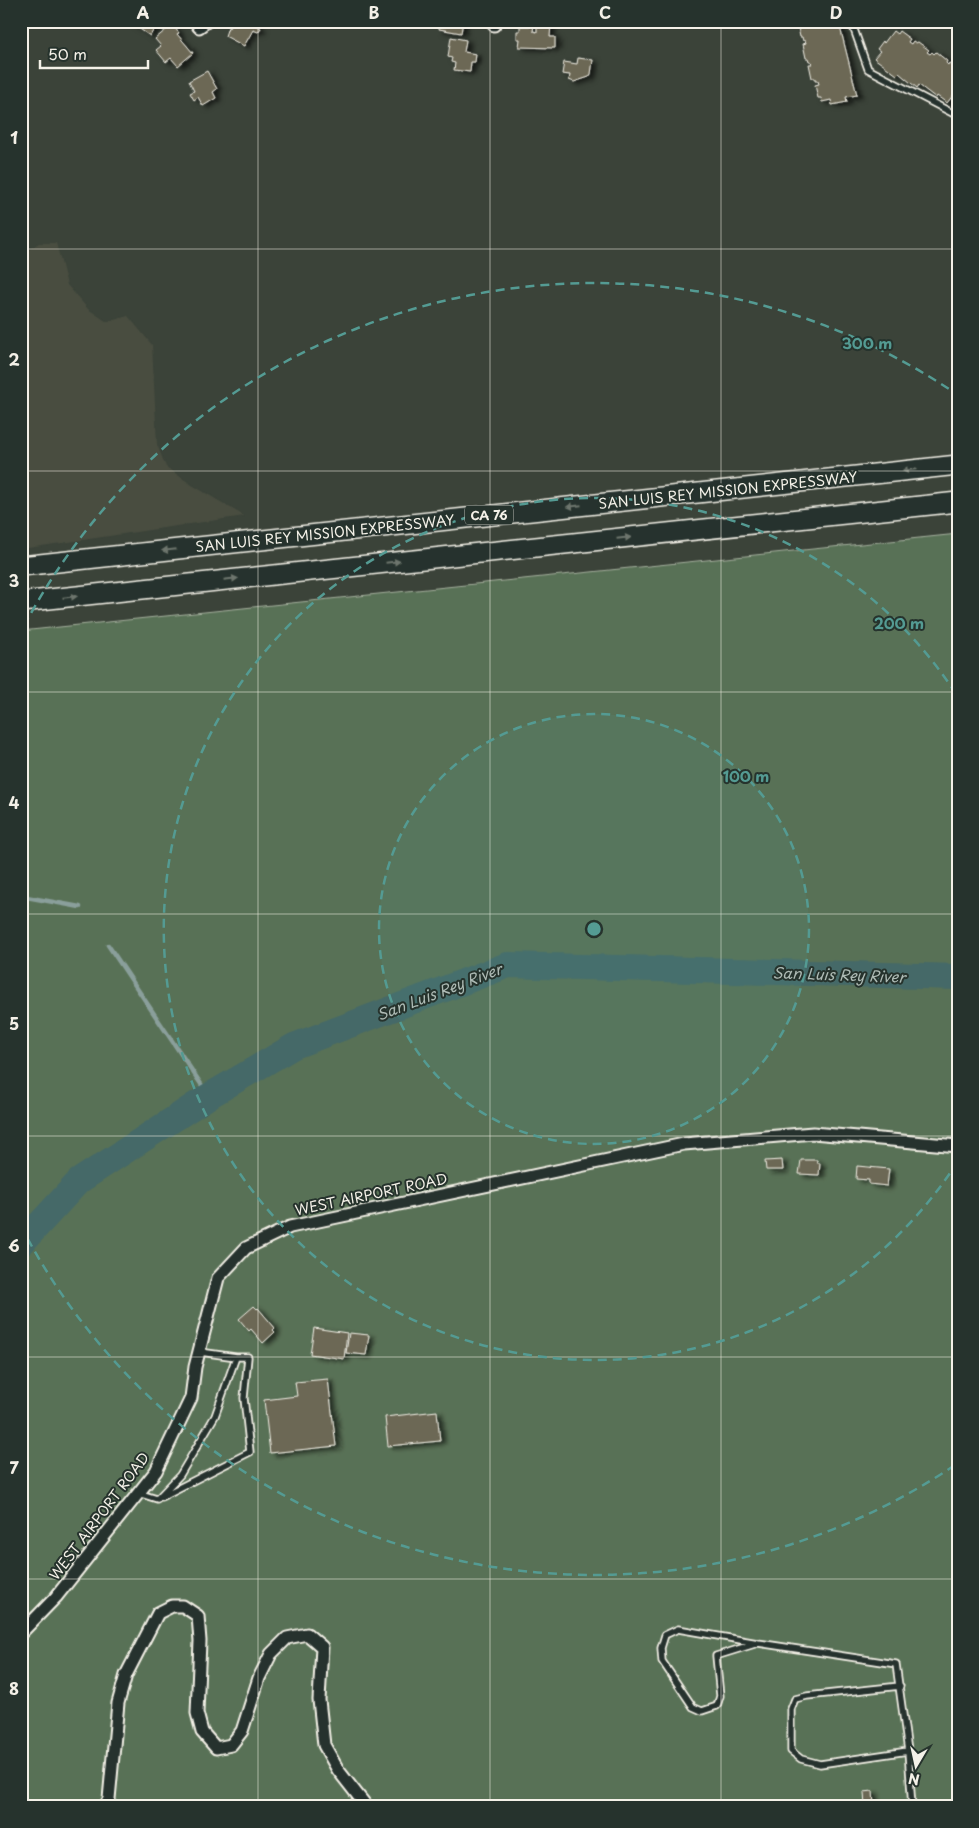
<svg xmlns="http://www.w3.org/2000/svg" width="979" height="1828" viewBox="0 0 979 1828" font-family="'Playpen Sans',sans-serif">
<defs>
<filter id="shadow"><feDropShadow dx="5" dy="2.5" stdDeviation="2.5" flood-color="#0009"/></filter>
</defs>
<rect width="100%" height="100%" fill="#3b4339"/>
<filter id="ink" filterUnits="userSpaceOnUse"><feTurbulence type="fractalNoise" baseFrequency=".02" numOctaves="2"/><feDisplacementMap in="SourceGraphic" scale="10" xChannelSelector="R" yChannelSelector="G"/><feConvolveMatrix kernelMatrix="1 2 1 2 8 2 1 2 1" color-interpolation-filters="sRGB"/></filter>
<g filter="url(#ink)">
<path fill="#4a4e41" d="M39 243H56L67 285 88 309 107 322 128 316 152 345 157 445 166 467 192 485 244 516 21 549V261L23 253Z"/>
<path fill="#597156" stroke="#a6b19f" d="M958 534V1807H21V631Z"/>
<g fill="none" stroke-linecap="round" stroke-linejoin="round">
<path stroke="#8a9f9b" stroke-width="4.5" d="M21 896 80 907
M108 945 209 1096"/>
<path stroke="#446968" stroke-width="26" d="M21 1244 79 1181 209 1096 294 1046 508 965 958 977"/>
</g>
<path fill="#6c6855" stroke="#f4f1e8" filter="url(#shadow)" d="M128 21H159L150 36Z
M233 21H257L256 25 261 28 258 32 253 30 244 46 225 36 228 27 229 28Z
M440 21H463L461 33 439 29Z
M800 21H837V24L839 23 857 95 846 97 847 102 832 105 831 100 822 102 821 98H818L815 85 819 84 818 81H815V78H812L809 64H812L811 61H809L808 58H806L803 44 806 43 805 40 803 41 802 37H800L797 23Z
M537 24H551L550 37H555V48L519 47 520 39H517V31H520V26H534L533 31 537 32Z
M172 25 179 33 177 34 193 53 178 66 171 58 166 62 156 50 161 46 155 39Z
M893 31 897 34 899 31 910 39 908 42 911 44 913 41 916 43 918 42 929 50 927 52 930 54 932 52 934 54 936 52 947 61 946 63 948 65 949 63 953 65 954 63 958 66V89L947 103 937 96 936 98 919 85 917 88 899 73 897 75 874 58 880 51 877 49 883 41 884 43Z
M451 37 466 40 464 52 476 54 475 62H471L470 72 454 70 455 63 451 62 452 58 448 57Z
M578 58 593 60 591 74 589 77 574 82 569 80 570 75 562 74 564 62 577 64Z
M207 71 217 89 213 92 216 98 203 106 198 97 194 100 190 93 194 91 189 81Z
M782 1160 783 1170H766L765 1161Z
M801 1160H817V1163H820L819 1175 799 1174Z
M857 1166 889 1169 887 1186 869 1184V1180L856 1179Z
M254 1306 257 1309 258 1308 275 1328 273 1330 275 1332 263 1343 251 1329 249 1331 239 1319Z
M314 1328 347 1333 344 1359 310 1354Z
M349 1333 369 1335 366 1355 346 1353Z
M328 1379 336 1446 270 1453 264 1400 297 1396 295 1382Z
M437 1411 440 1441 388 1446 385 1417Z
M873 1791 874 1807H865L864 1792Z"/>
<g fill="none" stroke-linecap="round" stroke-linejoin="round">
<g stroke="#f4f1e8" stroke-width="9">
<path id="service" d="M851 21 868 69 958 116
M138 1493 157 1499 180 1475 215 1416 236 1357 200 1352
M161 1497 250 1452 244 1398 248 1357H236
M758 1643 716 1656 720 1696 717 1706 702 1711 693 1707 662 1661 661 1648 665 1635 678 1629 758 1643 896 1664 908 1751 912 1807
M900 1686 807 1696 795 1699 791 1709V1751L801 1759 820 1764 908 1751"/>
</g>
<g stroke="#f4f1e8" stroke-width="15">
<path id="minor" d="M195 21 199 27 207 21
M494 21V25
M21 1633 56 1597 156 1471 191 1398 195 1367 218 1278 246 1248 290 1227 684 1144 813 1133 958 1146
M105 1807 109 1799 118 1703 126 1675 158 1613 172 1606H183L198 1616 200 1641 197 1713 202 1732 216 1748 231 1745 242 1731 259 1678 271 1654 287 1638 307 1634 322 1647 319 1700 324 1745 338 1770 367 1807"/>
</g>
<g stroke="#f4f1e8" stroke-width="22">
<path id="trunk" d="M21 566 958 465
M21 602 958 502"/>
</g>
<use href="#service" stroke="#26332d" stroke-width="5.5"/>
<use href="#minor" stroke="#26332d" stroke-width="11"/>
<use href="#trunk" stroke="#26332d" stroke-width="19"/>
</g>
<defs><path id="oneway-solid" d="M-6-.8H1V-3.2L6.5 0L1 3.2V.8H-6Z" transform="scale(1.25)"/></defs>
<g fill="#6e766e">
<use href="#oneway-solid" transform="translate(909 470) rotate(174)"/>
<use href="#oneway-solid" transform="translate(574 506) rotate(174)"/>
<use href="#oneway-solid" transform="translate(624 538) rotate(-6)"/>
<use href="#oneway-solid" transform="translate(169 550) rotate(174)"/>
<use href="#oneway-solid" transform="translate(393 562) rotate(-6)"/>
<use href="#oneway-solid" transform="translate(231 579) rotate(-6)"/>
<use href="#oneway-solid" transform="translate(70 597) rotate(-6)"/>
</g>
</g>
<path fill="none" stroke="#f4f1e8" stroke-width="1" stroke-opacity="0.55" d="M258 21V1807M490 21V1807M721 21V1807M21 249H958M21 471H958M21 692H958M21 914H958M21 1136H958M21 1357H958M21 1579H958"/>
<circle cx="594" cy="929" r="215" fill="#549b93" fill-opacity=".12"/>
<g fill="none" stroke="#549b93" stroke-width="2.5" stroke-dasharray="9 6">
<circle cx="594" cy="929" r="215"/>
<path d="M958 1161A431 431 0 1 1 958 697"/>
<path d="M955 1465A646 646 0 0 1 24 1232M24 626A646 646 0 0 1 955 393"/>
</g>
<g text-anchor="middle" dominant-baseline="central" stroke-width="4" stroke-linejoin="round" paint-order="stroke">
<rect fill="#26332d" stroke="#b6b8b0" stroke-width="1" x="465" y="505.5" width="48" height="19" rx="4"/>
<g font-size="12" font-weight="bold" fill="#f4f1e8">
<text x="489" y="515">CA 76</text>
</g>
<g font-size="14" fill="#f4f1e8" stroke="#26332d">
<text transform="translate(728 490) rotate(-6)">SAN LUIS REY MISSION EXPRESSWAY</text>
<text transform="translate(325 533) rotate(-6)">SAN LUIS REY MISSION EXPRESSWAY</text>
<text transform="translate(371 1194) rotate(-12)">WEST AIRPORT ROAD</text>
<text transform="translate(99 1516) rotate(-53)">WEST AIRPORT ROAD</text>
</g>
<g font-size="15" font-style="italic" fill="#aebbb5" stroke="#26332d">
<text transform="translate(839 974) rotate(2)">San Luis Rey River</text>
<text transform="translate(439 991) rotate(-21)">San Luis Rey River</text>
</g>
</g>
<circle cx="594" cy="929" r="8" fill="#549b93" stroke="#26332d" stroke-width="2.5"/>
<g font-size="15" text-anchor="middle" font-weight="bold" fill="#549b93" stroke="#26332d" stroke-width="4" stroke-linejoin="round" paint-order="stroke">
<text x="867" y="349">300 m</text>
<text x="899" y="629">200 m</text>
<text x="746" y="782">100 m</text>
</g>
<rect width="979" height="1828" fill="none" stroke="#26332d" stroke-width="55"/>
<g transform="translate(916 1766) rotate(189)" stroke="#26332d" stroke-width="4" paint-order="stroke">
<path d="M0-4L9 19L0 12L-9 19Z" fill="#f4f1e8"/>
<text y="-8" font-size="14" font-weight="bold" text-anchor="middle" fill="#f4f1e8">N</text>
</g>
<path d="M40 60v8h108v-8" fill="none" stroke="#f4f1e8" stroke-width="2.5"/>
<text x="48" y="60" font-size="15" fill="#f4f1e8" stroke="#26332d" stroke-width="4" paint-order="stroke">50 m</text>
<rect x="28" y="28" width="924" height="1772" fill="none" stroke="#f4f1e8" stroke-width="2"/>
<g font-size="16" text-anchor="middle" font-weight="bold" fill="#f4f1e8">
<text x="143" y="19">A</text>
<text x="374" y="19">B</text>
<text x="605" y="19">C</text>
<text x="836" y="19">D</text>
<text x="14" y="144">1</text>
<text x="14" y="366">2</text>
<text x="14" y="587">3</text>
<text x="14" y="809">4</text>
<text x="14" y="1030">5</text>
<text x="14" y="1252">6</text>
<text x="14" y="1474">7</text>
<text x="14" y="1695">8</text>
</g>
</svg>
